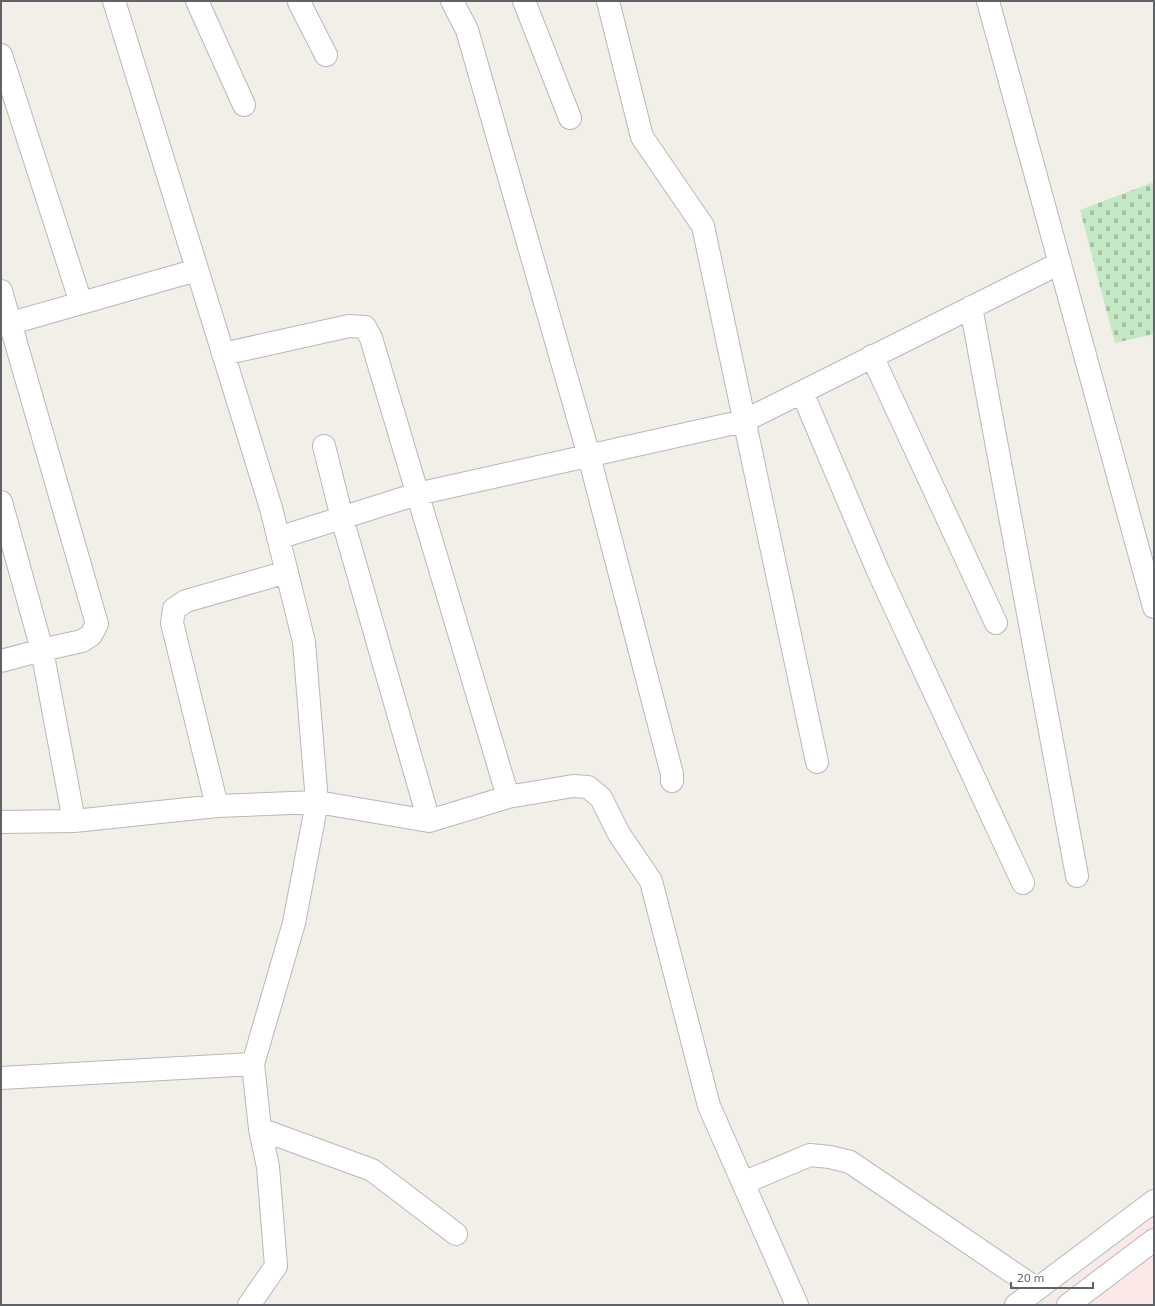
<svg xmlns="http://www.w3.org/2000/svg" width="1155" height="1306" viewBox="0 0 1155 1306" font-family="'Exo 2',sans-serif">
<defs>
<pattern id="cemetery-stones" width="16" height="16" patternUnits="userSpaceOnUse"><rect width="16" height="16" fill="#c5e8c5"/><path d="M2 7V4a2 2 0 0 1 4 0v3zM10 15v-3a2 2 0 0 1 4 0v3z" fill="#a3c0a4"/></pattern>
</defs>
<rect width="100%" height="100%" fill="#f1efe8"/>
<path fill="#fce8e6" d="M1154 1217V1305H1045Z"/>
<path fill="url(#cemetery-stones)" d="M1154 182V334L1115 343 1080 210Z"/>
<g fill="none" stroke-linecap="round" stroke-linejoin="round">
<g stroke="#b5b8bc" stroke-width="24">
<path id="minor" d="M114 1 271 508 304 642 317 802 294 923 253 1064 260 1129 268 1167 276 1266 249 1305
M197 1 244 105
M301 1 299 2 326 55
M452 1 467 30 589 456 672 774V781
M524 1 570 118
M608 1 642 137 703 226 817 762
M988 1 1154 607
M1 55 81 303
M1 291 97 624 91 635 82 641 42 650 1 661
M971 307 1077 876
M1 326 197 270
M223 354 349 326 365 327 371 338 508 797
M872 356 996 623
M802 392 878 571 1023 883
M324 446 342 518 429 821
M1 502 42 650 74 821
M278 538 417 494 744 421 1060 263
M217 806 172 623 174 609 186 601 287 572
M1 822 74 821 217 806 317 802 429 821 508 797 573 786 588 787 601 798 619 834 651 881 709 1106 797 1305
M1 1078 253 1064
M260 1129 372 1170 456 1234
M743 1183 810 1155 830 1157 850 1162 1037 1289
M1016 1305 1154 1201
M1068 1305 1154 1240"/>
</g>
<use href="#minor" stroke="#fff" stroke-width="22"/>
</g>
<rect width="1155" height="1306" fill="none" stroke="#5f6368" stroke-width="4"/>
<path d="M1011 1282v6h82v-6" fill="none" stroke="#5f6368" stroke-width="2"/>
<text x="1017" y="1282" font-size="12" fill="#5f6368" stroke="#ffffff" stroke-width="3" paint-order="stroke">20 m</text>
</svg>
